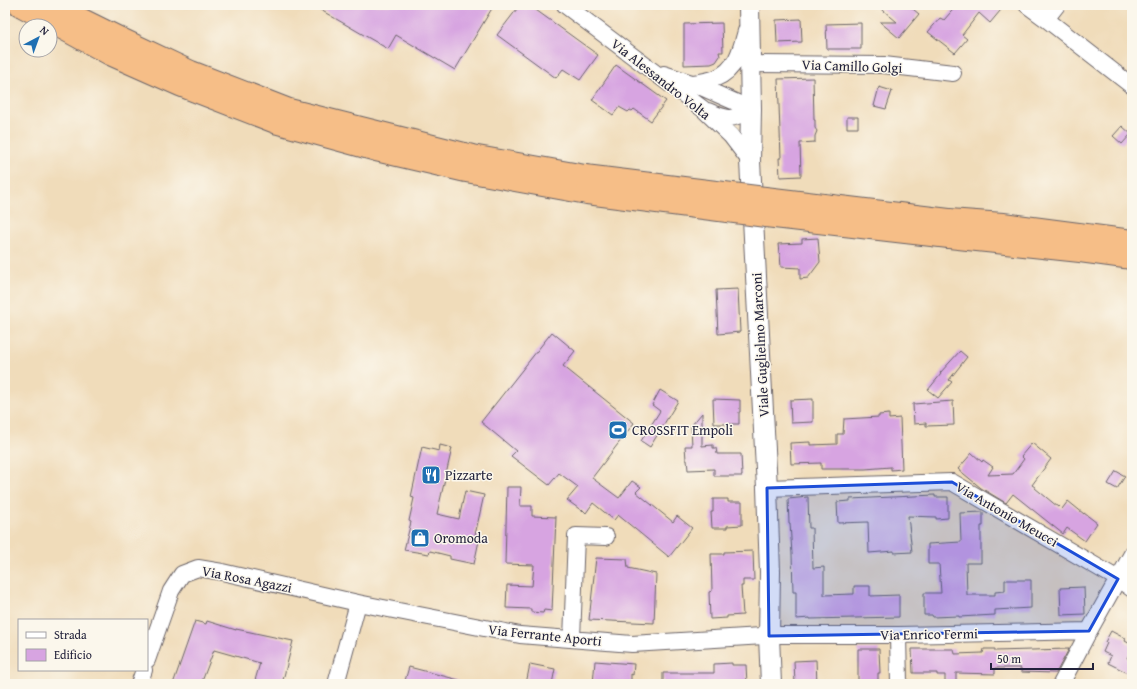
<svg xmlns="http://www.w3.org/2000/svg" width="1137" height="689" viewBox="0 0 1137 689" font-family="'Gentium Book Plus',serif">
<rect width="100%" height="100%" fill="#fbf7ec"/>
<filter id="ink" filterUnits="userSpaceOnUse"><feTurbulence type="fractalNoise" baseFrequency=".025" numOctaves="2"/><feDisplacementMap in="SourceGraphic" scale="8" xChannelSelector="R" yChannelSelector="G"/><feConvolveMatrix kernelMatrix="1 2 1 2 8 2 1 2 1" color-interpolation-filters="sRGB"/></filter>
<filter id="wash" filterUnits="userSpaceOnUse"><feTurbulence type="fractalNoise" baseFrequency=".012" numOctaves="4" result="noise"/><feDisplacementMap in="SourceGraphic" scale="16" xChannelSelector="R" yChannelSelector="G"/><feGaussianBlur stdDeviation="0.9" result="paint"/><feColorMatrix in="noise" values="0 0 0 0 0 0 0 0 0 0 0 0 0 0 0 0 0 1.4 0 .05"/><feComposite in="paint" operator="in"/></filter>
<g filter="url(#wash)">
<rect width="100%" height="100%" fill="#f0dcba"/>
<g id="blocks">
<path fill="#d7a4e1" d="M312 5H494L455 70 396 35 388 49Z
M520 5H529L598 55 580 80 563 69 556 78 497 35Z
M877 5H908L919 14 899 38 880 22H897Z
M957 5H1005L990 23 979 13 962 35 967 39 955 53 928 32 940 18 944 20Z
M801 19 802 42 777 43 776 20Z
M722 23 723 52H719L720 56 716 62 711 64 684 65V24Z
M861 23V49H827L826 24Z
M616 65 666 101 651 121 634 109 632 111 630 110 628 112 619 107 613 115 592 100Z
M813 78 814 120H815V128L817 131 815 136V142L800 143 801 176 780 177 779 158H781L778 79Z
M879 87 892 91 886 109 874 106Z
M847 117H858V128H847Z
M1122 126 1131 134 1122 144 1113 136Z
M818 238 820 262 808 278 800 279V268L781 267 780 254 779 253 778 244 802 243V239Z
M738 289 740 332 718 334 716 290Z
M552 332 575 351 563 366 634 423 592 478 619 498 632 481 641 487 636 492 673 522 677 516 692 528 669 557 618 515 614 520 593 503 586 513 583 510 582 511 567 500 578 487 559 473 549 485 511 456 516 451 481 422Z
M960 351 967 357 949 380 952 382 938 398 928 390 941 374 940 373Z
M660 390 678 401 650 447 641 441 660 411 652 405Z
M713 399 740 400V412H739V424H714Z
M813 399V422L791 423 790 400Z
M953 401 954 425 926 426V423L914 424 913 404Z
M702 413V446L713 445V448H716L717 454H741L742 476H714V469L688 470 687 460H686L685 446H692L691 426Z
M889 414V419L900 418 902 469 891 470V467L865 469H821V463L791 464 790 443 810 442V445L837 444V434H843L844 419 879 417V415Z
M1032 443 1051 459 1032 485 1035 487V488L1058 507 1059 506 1062 509 1068 501 1084 514V513L1097 523 1085 541 1067 528 1063 534 1013 494 1006 503 981 488 958 469 972 453 982 462 983 460 993 467 988 475 1013 474 1024 459 1021 456Z
M440 445 452 448 437 514 459 519 465 491 484 495 475 535 480 536 474 564 450 559V556L430 551 429 554 404 550 411 522 409 521 414 498 411 497 422 447 439 451Z
M1116 471 1125 476 1117 489 1108 484Z
M507 487H521L520 506H532V516L556 517 552 611 544 610 543 613 531 612V609L506 608 507 585 532 586 534 565 505 564Z
M935 495V497H948V518L936 519V517L908 516 912 552 894 553V551L869 553 868 522 838 523 837 502 850 501V499Z
M808 497 809 528H812L813 568 824 567V595L854 594V586H870V596L899 595V617L810 619V618L796 619V592H793L792 554 790 523H789L788 499Z
M713 499H728V502H742V525L727 526V528H712L711 512H713Z
M983 512V526H981V563H966L967 595H995V592L1005 591V580H1031V608L995 610V615L959 617V616L933 617 932 615H924V593H941L939 564H928V544L961 542 960 513Z
M753 551 754 580H743V586H741L743 615 727 616V618L710 619 709 592 712 591 711 554H724V552Z
M596 558 627 559 628 568 656 574 654 623 589 620Z
M1084 587 1085 614 1061 615 1060 588Z
M195 621 206 624 207 621 236 630V629L293 641 282 684H254L260 663 214 650 201 684H173Z
M1111 631 1126 639 1125 641 1132 645V649L1127 658 1132 660V675L1108 663 1111 656 1103 652 1107 643 1105 642Z
M858 649H879L880 673H878V684H858Z
M912 649H954L955 654 983 653 984 649H995V651L1069 649 1056 673 1021 672V668H995V674L956 673V684H945V675H937V673H913Z
M816 660 817 684H795L794 661Z
M595 661 634 664 633 675 631 674V684H593Z
M732 663V665H746L747 684H663V673H714V664Z
M530 664 555 669 552 684H526Z
M409 667 459 680V684H404Z"/>
</g>
</g>
<g filter="url(#ink)">
<use href="#blocks" fill-opacity="0" stroke="#6a6367" stroke-width="1"/>
<g fill="none" stroke-linecap="round" stroke-linejoin="round">
<g stroke="#6a6367" stroke-width="18">
<path id="minor" d="M565 5 703 109 731 136 750 161
M1027 5 1046 19 1132 86
M1046 19 1057 5
M751 64 884 65 953 73
M664 74 692 83 751 109
M692 83C699 82 709 81 716 78 736 70 741 50 746 31
M708 111C728 120 732 121 751 109
M767 488 952 482 1118 579 1132 589
M898 635 899 684
M572 639 576 536 606 537
M147 660 171 591 182 574 198 568 222 572 358 603 520 635 632 644 779 635H898L1089 631
M139 684 144 670
M336 684 358 603
M1061 684 1089 631 1132 554"/>
</g>
<g stroke="#6a6367" stroke-width="22">
<path id="tertiary" d="M749 5 751 109 750 161 767 488 770 572 769 636 771 684"/>
</g>
<g stroke="#6a6367" stroke-width="24">
<path id="trunk" d="M20 5 110 54 180 85 278 123 376 150 466 171 587 193
M52 5 117 37 191 72 289 110 472 156 585 176
M949 220 1003 224 1132 241
M949 237 1080 251 1132 258"/>
</g>
<use href="#minor" stroke="#fff" stroke-width="16"/>
<use href="#tertiary" stroke="#fff" stroke-width="20"/>
<use href="#trunk" stroke="#f6be87" stroke-width="22"/>
<g stroke="#6a6367" stroke-width="24" stroke-linecap="butt">
<path id="trunk-bridge" d="M585 176 765 198 949 220
M587 193 766 216 949 237"/>
</g>
<use href="#trunk-bridge" stroke="#f6be87" stroke-width="22"/>
</g>
</g>
<path fill="#1d4ed8" fill-opacity="0.2" stroke="#1d4ed8" stroke-width="3" stroke-linejoin="round" d="M952 482 1118 579 1089 631 769 636 767 488Z"/>
<defs>
<g id="stadium-square" transform="scale(1)"><rect x="-9" y="-9" width="18" height="18" rx="4" fill="#1f6fb2" stroke="#fbf7ec"/><path d="M0-5a6.5 5 0 1 0 0 10a6.5 5 0 1 0 0-10ZM-3.5-1.8h7v3.6h-7Z" fill="#fff"/></g>
<g id="restaurant-square" transform="scale(1)"><rect x="-9" y="-9" width="18" height="18" rx="4" fill="#1f6fb2" stroke="#fbf7ec"/><path d="M-5-6h1v4h1v-4h1v4h1v-4h1v5L-1.5 .5V6h-2V.5L-5-1ZM5-6V6H3V1.5H1.5Q1.5-4 5-6Z" fill="#fff"/></g>
<g id="shop-square" transform="scale(1)"><rect x="-9" y="-9" width="18" height="18" rx="4" fill="#1f6fb2" stroke="#fbf7ec"/><path d="M-5-2.5h2.3a2.7 3.5 0 0 1 5.4 0H5L5.5 6h-11ZM-1.5-2.5h3a1.5 2.3 0 0 0-3 0Z" fill="#fff"/></g>
</defs>
<g fill-rule="evenodd">
<use href="#stadium-square" x="618" y="430"/>
<use href="#restaurant-square" x="431" y="475"/>
<use href="#shop-square" x="420" y="538"/>
</g>
<g text-anchor="middle" dominant-baseline="central" stroke-width="3" stroke-linejoin="round" paint-order="stroke">
<g font-size="14" fill="#22223b" stroke="#fbf7ec">
<text transform="translate(852 66) rotate(2)">Via Camillo Golgi</text>
<text transform="translate(661 79) rotate(38)">Via Alessandro Volta</text>
<text transform="translate(760 345) rotate(-93)">Viale Guglielmo Marconi</text>
<text transform="translate(1007 514) rotate(30)">Via Antonio Meucci</text>
<text transform="translate(247 579) rotate(11)">Via Rosa Agazzi</text>
<text transform="translate(929 634) rotate(-1)">Via Enrico Fermi</text>
<text transform="translate(545 635) rotate(6)">Via Ferrante Aporti</text>
</g>
<g font-size="14" fill="#22223b" stroke="#fbf7ec" text-anchor="start">
<text x="632" y="430">CROSSFIT Empoli</text>
<text x="445" y="475">Pizzarte</text>
<text x="434" y="538">Oromoda</text>
</g>
</g>
<rect width="1137" height="689" fill="none" stroke="#fbf7ec" stroke-width="20"/>
<rect x="18" y="619" width="130" height="52" fill="#fbf7ec" stroke="#a4a2a5"/>
<rect x="26" y="632" width="20" height="6" fill="#ffffff" stroke="#a4a2a5"/>
<text x="54" y="639" font-size="12" fill="#22223b">Strada</text>
<rect x="26" y="649" width="20" height="12" fill="#d7a4e1" stroke="#a4a2a5"/>
<text x="54" y="659" font-size="12" fill="#22223b">Edificio</text>
<g transform="translate(38 38) rotate(41)"><circle r="19" fill="#fbf7ec" stroke="#a4a2a5"/>
<path d="M0-3L7 15L0 10L-7 15Z" fill="#1f6fb2"/>
<text y="-6" font-size="11" font-weight="bold" text-anchor="middle" fill="#22223b">N</text>
</g>
<path d="M991 663v6h102v-6" fill="none" stroke="#22223b" stroke-width="2"/>
<text x="997" y="663" font-size="12" fill="#22223b" stroke="#fbf7ec" stroke-width="3" paint-order="stroke">50 m</text>
</svg>
